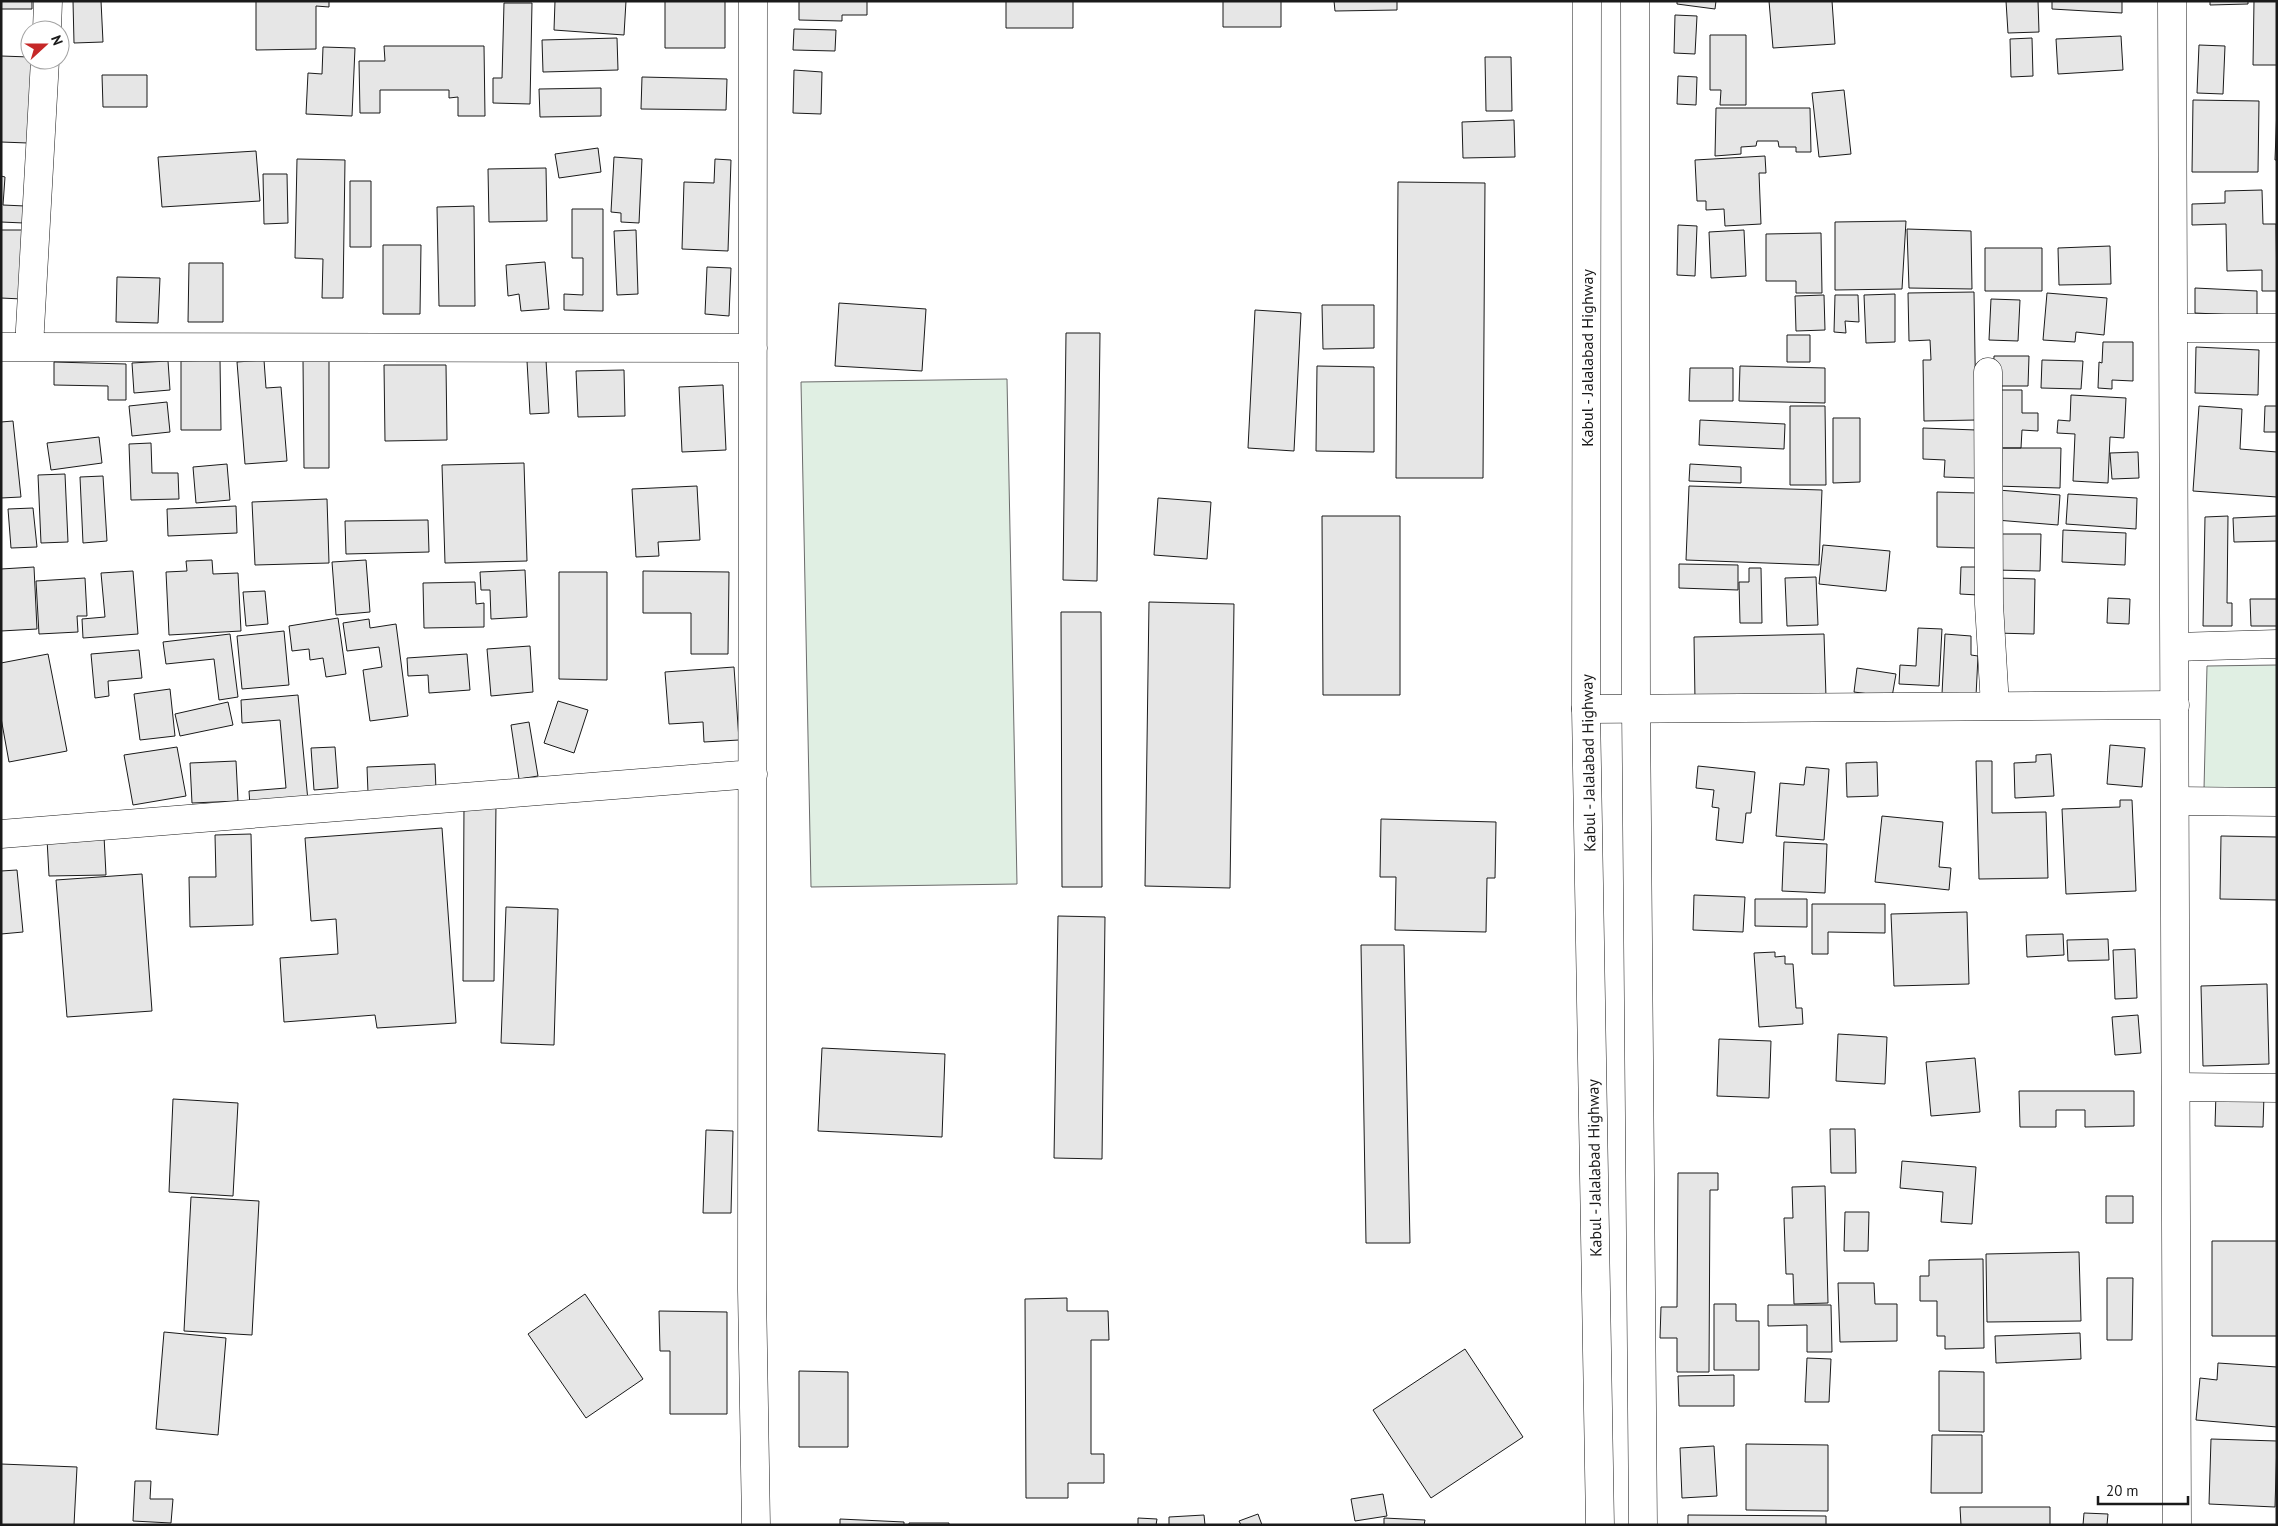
<svg xmlns="http://www.w3.org/2000/svg" width="2278" height="1526" viewBox="0 0 2278 1526" font-family="'PT Sans',sans-serif">
<rect width="100%" height="100%" fill="#fff"/>
<path fill="#e0efe3" stroke="#6a6a6a" d="M1007 379 1017 884 811 887 801 382Z
M2277 665V788L2204 789 2207 666Z"/>
<path fill="#e6e6e6" stroke="#1a1a1a" d="M1 1H32V9H1Z
M73 1H101L103 42 74 43Z
M256 1H329V7L316 6V49L256 50Z
M555 1H626L624 35 554 30Z
M665 1H725V48H665Z
M799 1H867V15H842V21L799 20Z
M1006 1H1073V28H1006Z
M1223 1H1281V27H1223Z
M1334 1H1397V10L1335 11Z
M1677 1H1716L1715 9 1677 4Z
M1769 1H1832L1835 44 1773 48Z
M2006 1H2038L2039 32 2008 33Z
M2052 1H2122V13L2052 9Z
M2210 1H2248V4L2210 5Z
M2254 1H2277V65H2253Z
M504 3H532L530 104 493 103V78H502Z
M1675 15 1697 16 1695 54 1674 53Z
M794 29 836 30 835 51 793 50Z
M1710 35H1746V105H1720L1721 90H1710Z
M2121 36 2123 70 2058 74 2056 39Z
M617 38 618 70 543 72 542 40Z
M2032 38 2033 76 2011 77 2010 39Z
M2199 45 2225 46 2223 94 2197 93Z
M384 46H484L485 116H458V97L449 98V90H380V113H360L359 61H385Z
M323 47 355 48 352 116 306 114 308 73 322 74Z
M1 56 30 57V60H32L28 143 1 142Z
M1485 57H1511L1512 111H1486Z
M794 70 822 72 821 114 793 113Z
M102 75H147V107H103Z
M1678 76 1697 77 1696 105 1677 104Z
M642 77 727 79 726 110 641 109Z
M601 88V116L540 117 539 89Z
M1844 90 1851 154 1819 157 1812 93Z
M2193 100 2259 101 2258 172H2192Z
M2277 107V160H2275Z
M1716 108H1810L1811 152H1796V147H1779L1778 141H1757L1756 146 1741 147V154L1715 156Z
M1514 120 1515 157 1463 158 1462 122Z
M598 148 601 172 559 178 555 154Z
M256 151 260 201 162 207 158 157Z
M1765 156 1766 173H1759L1761 224 1725 226 1724 209 1706 210V201H1697L1695 160Z
M614 157 642 159 639 223 621 222V213L611 212Z
M297 159 345 160 343 298H322L323 259 295 258Z
M715 159 731 160 728 251 682 249 684 182 714 183Z
M546 168 547 221 489 222 488 169Z
M263 174H287L288 223 264 224Z
M1 176 5 177 3 205 25 206 24 223 1 222Z
M350 181H371V247H350Z
M1398 182 1485 183 1483 478H1396Z
M2262 190 2263 224H2276L2277 291H2262V270L2227 271 2226 224 2192 225V204L2225 203V191Z
M474 206 475 306H439L437 207Z
M572 209H603V311L564 310V294L583 295V258H572Z
M1906 221 1902 289 1835 290V222Z
M1678 225 1697 226 1695 276 1677 275Z
M1907 229 1971 231 1972 289 1909 288Z
M1 230H23L22 299 1 298Z
M636 230 638 294 617 295 614 231Z
M1744 230 1746 276 1711 278 1709 232Z
M1821 233 1822 293H1796V281H1766V234Z
M383 245H421L420 314H383Z
M2110 246 2111 284 2059 285 2058 248Z
M1985 248H2042V291H1985Z
M545 262 549 309 521 311 519 294 508 296 506 265Z
M189 263H223V322H188Z
M707 267 731 268 729 316 705 314Z
M117 277 160 278 158 323 116 322Z
M2195 288 2257 291V316L2195 313Z
M1974 292 1976 420 1924 421 1923 360H1931L1930 340 1909 341 1908 293Z
M2047 293 2107 298 2104 335 2076 332 2075 342 2043 340Z
M1895 294V342L1866 343 1864 295Z
M1824 295 1825 330 1796 331 1795 296Z
M1835 295H1858L1859 322 1845 321 1846 333 1834 332Z
M1991 299 2020 300 2018 341 1989 340Z
M839 303 926 309 922 371 835 366Z
M1322 305H1374V348L1323 349Z
M1255 310 1301 313 1294 451 1248 448Z
M1066 333H1100L1097 581 1063 580Z
M1787 335H1810V362H1787Z
M2103 342H2133V381L2112 380V389L2098 388 2099 362 2102 363Z
M2196 347 2259 350 2258 395 2195 393Z
M1994 356H2029L2028 386H1993Z
M220 360 221 430H181V361Z
M264 360 266 388 281 387 287 461 245 464 237 362Z
M303 360H329V468H304Z
M546 360 549 413 530 414 527 361Z
M2042 360 2083 361 2081 389 2041 388Z
M168 361 170 390 134 393 132 363Z
M54 362 126 364V400H108V386L54 385Z
M384 365H446L447 440 385 441Z
M1317 366 1374 367V452L1316 451Z
M1740 366 1825 368V403L1739 401Z
M1690 368H1733V401H1689Z
M624 370 625 416 578 417 576 371Z
M723 385 726 450 682 452 679 387Z
M1999 390H2022V413H2038V431L2022 430 2021 448H1998Z
M2071 395 2126 398 2124 438 2110 437 2108 483 2073 481 2075 434 2057 433 2058 420 2070 421Z
M167 402 170 432 132 436 129 406Z
M1790 406H1825L1826 485H1790Z
M2199 406 2242 409 2240 449 2277 452V497L2193 491Z
M2265 406H2277V432H2264Z
M1833 418H1860V482L1833 483Z
M1700 420 1785 424 1784 449 1699 445Z
M13 421 21 497 1 498V422Z
M1923 428 1976 430 1975 478 1944 477 1945 460 1923 459Z
M99 437 102 463 51 470 47 443Z
M151 443 152 473H178L179 499 131 500 129 444Z
M1998 448H2061L2060 488 1996 486Z
M2138 452 2139 478 2112 479 2110 453Z
M524 463 527 561 445 563 442 465Z
M227 464 230 500 196 503 193 467Z
M1690 464 1741 467V483L1689 481Z
M65 474 68 542 41 543 38 475Z
M103 476 107 541 83 543 80 477Z
M697 486 700 540 658 542 659 556 636 557 632 489Z
M1689 486 1822 490 1819 565 1686 560Z
M1998 490 2060 495 2058 525 1996 520Z
M1937 492 1977 493 1976 548 1937 547Z
M2068 494 2137 498 2136 529 2066 524Z
M1158 498 1211 502 1207 559 1154 555Z
M327 499 329 563 255 565 252 502Z
M236 506 237 533 168 536 167 509Z
M33 508 37 547 11 548 8 509Z
M1322 516H1400V695H1323Z
M2228 516 2227 603H2232V626H2203L2205 517Z
M2277 516V541L2234 542 2233 518Z
M428 520 429 552 346 554 345 521Z
M2063 530 2126 533 2125 565 2062 562Z
M1995 534H2041L2040 571 1995 570Z
M1823 545 1890 551 1886 591 1819 584Z
M212 560 213 574 238 573 241 631 169 635 166 572 187 571 186 561Z
M366 560 370 612 336 615 332 562Z
M1679 564 1738 565V590L1679 588Z
M34 567 37 629 1 631V569Z
M1961 567H1979L1978 595 1960 594Z
M1749 568H1761L1762 623H1740L1739 582H1749Z
M525 570 527 617 491 619 490 590H481L480 572Z
M133 571 138 634 83 638 82 619 105 617 101 573Z
M643 571 729 572 728 654H691V613H643Z
M559 572H607V680L559 679Z
M1816 577 1818 625 1787 626 1785 578Z
M85 578 87 616H77L78 632 39 634 36 581Z
M1996 578 2035 579 2034 634 1995 633Z
M475 582 476 604 484 603V627L424 628 423 583Z
M265 591 268 624 246 626 243 592Z
M2108 598 2130 599 2129 624 2107 623Z
M2250 599H2277V626H2251Z
M1149 602 1234 604 1230 888 1145 886Z
M1061 612H1101L1102 887H1062Z
M338 618 346 674 326 677 323 658 310 660 309 649 292 651 289 626Z
M369 619 370 628 396 624 408 716 370 721 363 670 382 667 379 647 347 651 343 623Z
M1918 628 1942 629 1939 686 1899 684 1900 665 1916 666Z
M284 631 289 685 242 689 237 636Z
M230 634 238 697 219 700 214 659 166 664 163 642Z
M1824 634 1826 697 1695 700 1694 637Z
M1945 634 1971 636V655L1978 656 1976 696 1942 694Z
M530 646 533 692 491 696 487 649Z
M139 650 142 678 108 681 109 696 95 698 91 654Z
M48 654 67 751 9 762 1 718V663Z
M467 654 470 690 429 693 428 675 408 676 407 658Z
M734 667 739 740 704 742 703 722 669 724 665 672Z
M1857 668 1896 674 1892 697 1854 692Z
M170 689 175 736 140 740 134 694Z
M298 695 308 801 250 806 249 791 286 788 280 720 242 723 241 700Z
M558 701 588 710 574 753 544 743Z
M228 702 233 725 180 736 175 714Z
M529 722 538 776 519 779 511 725Z
M2110 745 2145 748 2142 787 2107 784Z
M177 747 186 796 133 805 124 755Z
M335 747 338 788 314 790 311 748Z
M2051 754 2054 796 2015 798 2014 763 2036 762V755Z
M236 761 238 801 192 803 190 763Z
M1976 761H1992V813L2046 812 2048 878 1979 879Z
M1877 762 1878 796 1847 797 1846 763Z
M435 764 436 790 368 793 367 767Z
M1698 766 1755 772 1751 813H1746L1743 843 1716 840 1719 808 1712 807 1714 790 1696 788Z
M1806 767 1829 769 1824 840 1776 836 1780 783 1804 785Z
M2120 800H2132L2136 891 2066 894 2062 809 2120 807Z
M464 804H496L494 981H463Z
M1882 816 1943 822 1939 867 1951 868 1949 890 1875 882Z
M1381 819 1496 822 1495 878H1487L1486 932 1395 930 1396 877H1380Z
M442 828 456 1023 377 1028 375 1015 284 1022 280 958 338 954 336 919 311 921 305 838Z
M251 834 253 925 190 927 189 877H216L215 835Z
M104 836 106 875 49 876 47 839Z
M2221 836 2277 837V900L2220 899Z
M1784 842 1827 844 1825 893 1782 891Z
M17 870 23 932 1 934V871Z
M142 874 152 1011 67 1017 56 880Z
M1694 895 1745 897 1743 932 1693 930Z
M1755 899H1807V927L1755 926Z
M1812 904H1885V933L1828 932V954H1812Z
M506 907 558 909 554 1045 501 1043Z
M1967 912 1969 984 1894 986 1891 914Z
M1058 916 1105 917 1102 1159 1054 1158Z
M2063 934 2064 955 2027 957 2026 935Z
M2108 939 2109 960 2068 961 2067 940Z
M1361 945H1404L1410 1243H1366Z
M2135 949 2137 998 2115 999 2113 950Z
M1775 952V957L1785 956V964H1793L1796 1008H1802L1803 1024 1759 1027 1754 953Z
M2267 984 2269 1064 2203 1066 2201 986Z
M2138 1015 2141 1053 2115 1055 2112 1017Z
M1838 1034 1887 1037 1885 1084 1836 1081Z
M1719 1039 1771 1041 1769 1098 1717 1096Z
M822 1048 945 1054 942 1137 818 1131Z
M1975 1058 1980 1112 1931 1116 1926 1062Z
M2019 1091H2134V1126L2085 1127V1110H2056V1127H2020Z
M2216 1093 2264 1095 2263 1127 2215 1126Z
M173 1099 238 1103 233 1196 169 1192Z
M1830 1129H1855L1856 1173H1831Z
M706 1130 733 1131 731 1213H703Z
M1902 1161 1976 1167 1972 1224 1941 1222 1943 1192 1900 1188Z
M1678 1173H1718V1190H1710L1709 1372H1677V1338H1660L1661 1307H1677Z
M1825 1186 1828 1303 1794 1304 1793 1274H1786L1784 1218H1793L1792 1187Z
M2106 1196H2133V1223H2106Z
M191 1197 259 1201 252 1335 184 1331Z
M1845 1212H1869L1868 1251H1844Z
M2212 1241H2277V1336H2212Z
M2079 1252 2081 1321 1987 1322 1986 1254Z
M1983 1259 1984 1348 1945 1349V1336H1937V1301H1920V1276H1929V1260Z
M2107 1278H2133L2132 1340H2107Z
M1838 1283H1874L1875 1304H1897V1341L1840 1342Z
M585 1294 643 1379 586 1418 528 1334Z
M1067 1298V1311H1108L1109 1340H1091V1454H1104V1483H1068V1498H1026L1025 1299Z
M1714 1304H1736V1321H1759V1370H1714Z
M1768 1305H1831L1832 1352H1807V1325L1768 1326Z
M659 1311 727 1312V1414H670V1351H660Z
M164 1332 226 1338 218 1435 156 1429Z
M2080 1333 2081 1359 1996 1363 1995 1336Z
M1465 1349 1523 1437 1431 1498 1373 1410Z
M1807 1358 1831 1359 1829 1402H1805Z
M2218 1363 2277 1367V1427L2196 1420 2200 1378 2217 1380Z
M799 1371 848 1372V1447H799Z
M1939 1371 1984 1372V1432L1939 1431Z
M1734 1375V1406H1679L1678 1376Z
M1932 1435H1982V1493H1931Z
M2211 1439 2277 1441 2275 1507 2209 1504Z
M1746 1444 1828 1445V1511L1746 1510Z
M1714 1446 1717 1496 1682 1498 1680 1448Z
M1 1464 77 1467 74 1525H1Z
M135 1481H151L150 1499H173L171 1523 133 1521Z
M1383 1494 1387 1516 1355 1521 1351 1499Z
M1960 1507H2050V1525H1961Z
M2084 1513 2108 1514 2107 1525H2083Z
M1258 1514 1262 1525H1241L1239 1521Z
M1204 1515 1205 1525H1169V1517Z
M1688 1515 1826 1516V1525H1688Z
M1138 1518 1157 1519 1156 1525H1138Z
M1384 1518 1425 1520 1424 1525H1384Z
M840 1519 904 1522V1525H840Z
M909 1523H949V1525H909Z"/>
<g fill="none" stroke-linecap="round" stroke-linejoin="round">
<g stroke="#1a1a1a" stroke-width="29">
<path id="street" d="M753 1 752 1290 756 1525
M47 30 48 1
M2174 328H2277
M1 347 753 348
M29 347 45 60
M1988 372 1989 604 1995 706
M2175 647 2277 644
M1586 709 2175 705
M2176 801 2277 802
M1 834 753 774
M2176 1087 2277 1088"/>
</g>
<g stroke="#1a1a1a" stroke-width="29">
<path id="secondary" d="M2172 1 2177 1525"/>
</g>
<g stroke="#1a1a1a" stroke-width="29">
<path id="highway" d="M1587 1 1586 709 1600 1525
M1635 1 1636 708 1643 1525"/>
</g>
<use href="#street" stroke="#fff" stroke-width="28"/>
<use href="#secondary" stroke="#fff" stroke-width="28"/>
<use href="#highway" stroke="#fff" stroke-width="28"/>
</g>
<g text-anchor="middle" dominant-baseline="central" stroke-width="4" stroke-linejoin="round" paint-order="stroke">
<g font-size="16" fill="#1a1a1a" stroke="#fff">
<text transform="translate(1587 358) rotate(-90)">Kabul - Jalalabad Highway</text>
<text transform="translate(1588 763) rotate(-91)">Kabul - Jalalabad Highway</text>
<text transform="translate(1594 1168) rotate(-91)">Kabul - Jalalabad Highway</text>
</g>
</g>
<rect width="2278" height="1526" fill="none" stroke="#1a1a1a" stroke-width="5"/>
<g transform="translate(45 45) rotate(69)"><circle r="24" fill="#ffffff" stroke="#a3a3a3"/>
<path d="M0-4L9 19L0 12L-9 19Z" fill="#c62828"/>
<text y="-8" font-size="14" font-weight="bold" text-anchor="middle" fill="#1a1a1a">N</text>
</g>
<path d="M2098 1496v8h90v-8" fill="none" stroke="#1a1a1a" stroke-width="2.5"/>
<text x="2106" y="1496" font-size="15" fill="#1a1a1a" stroke="#ffffff" stroke-width="4" paint-order="stroke">20 m</text>
</svg>
